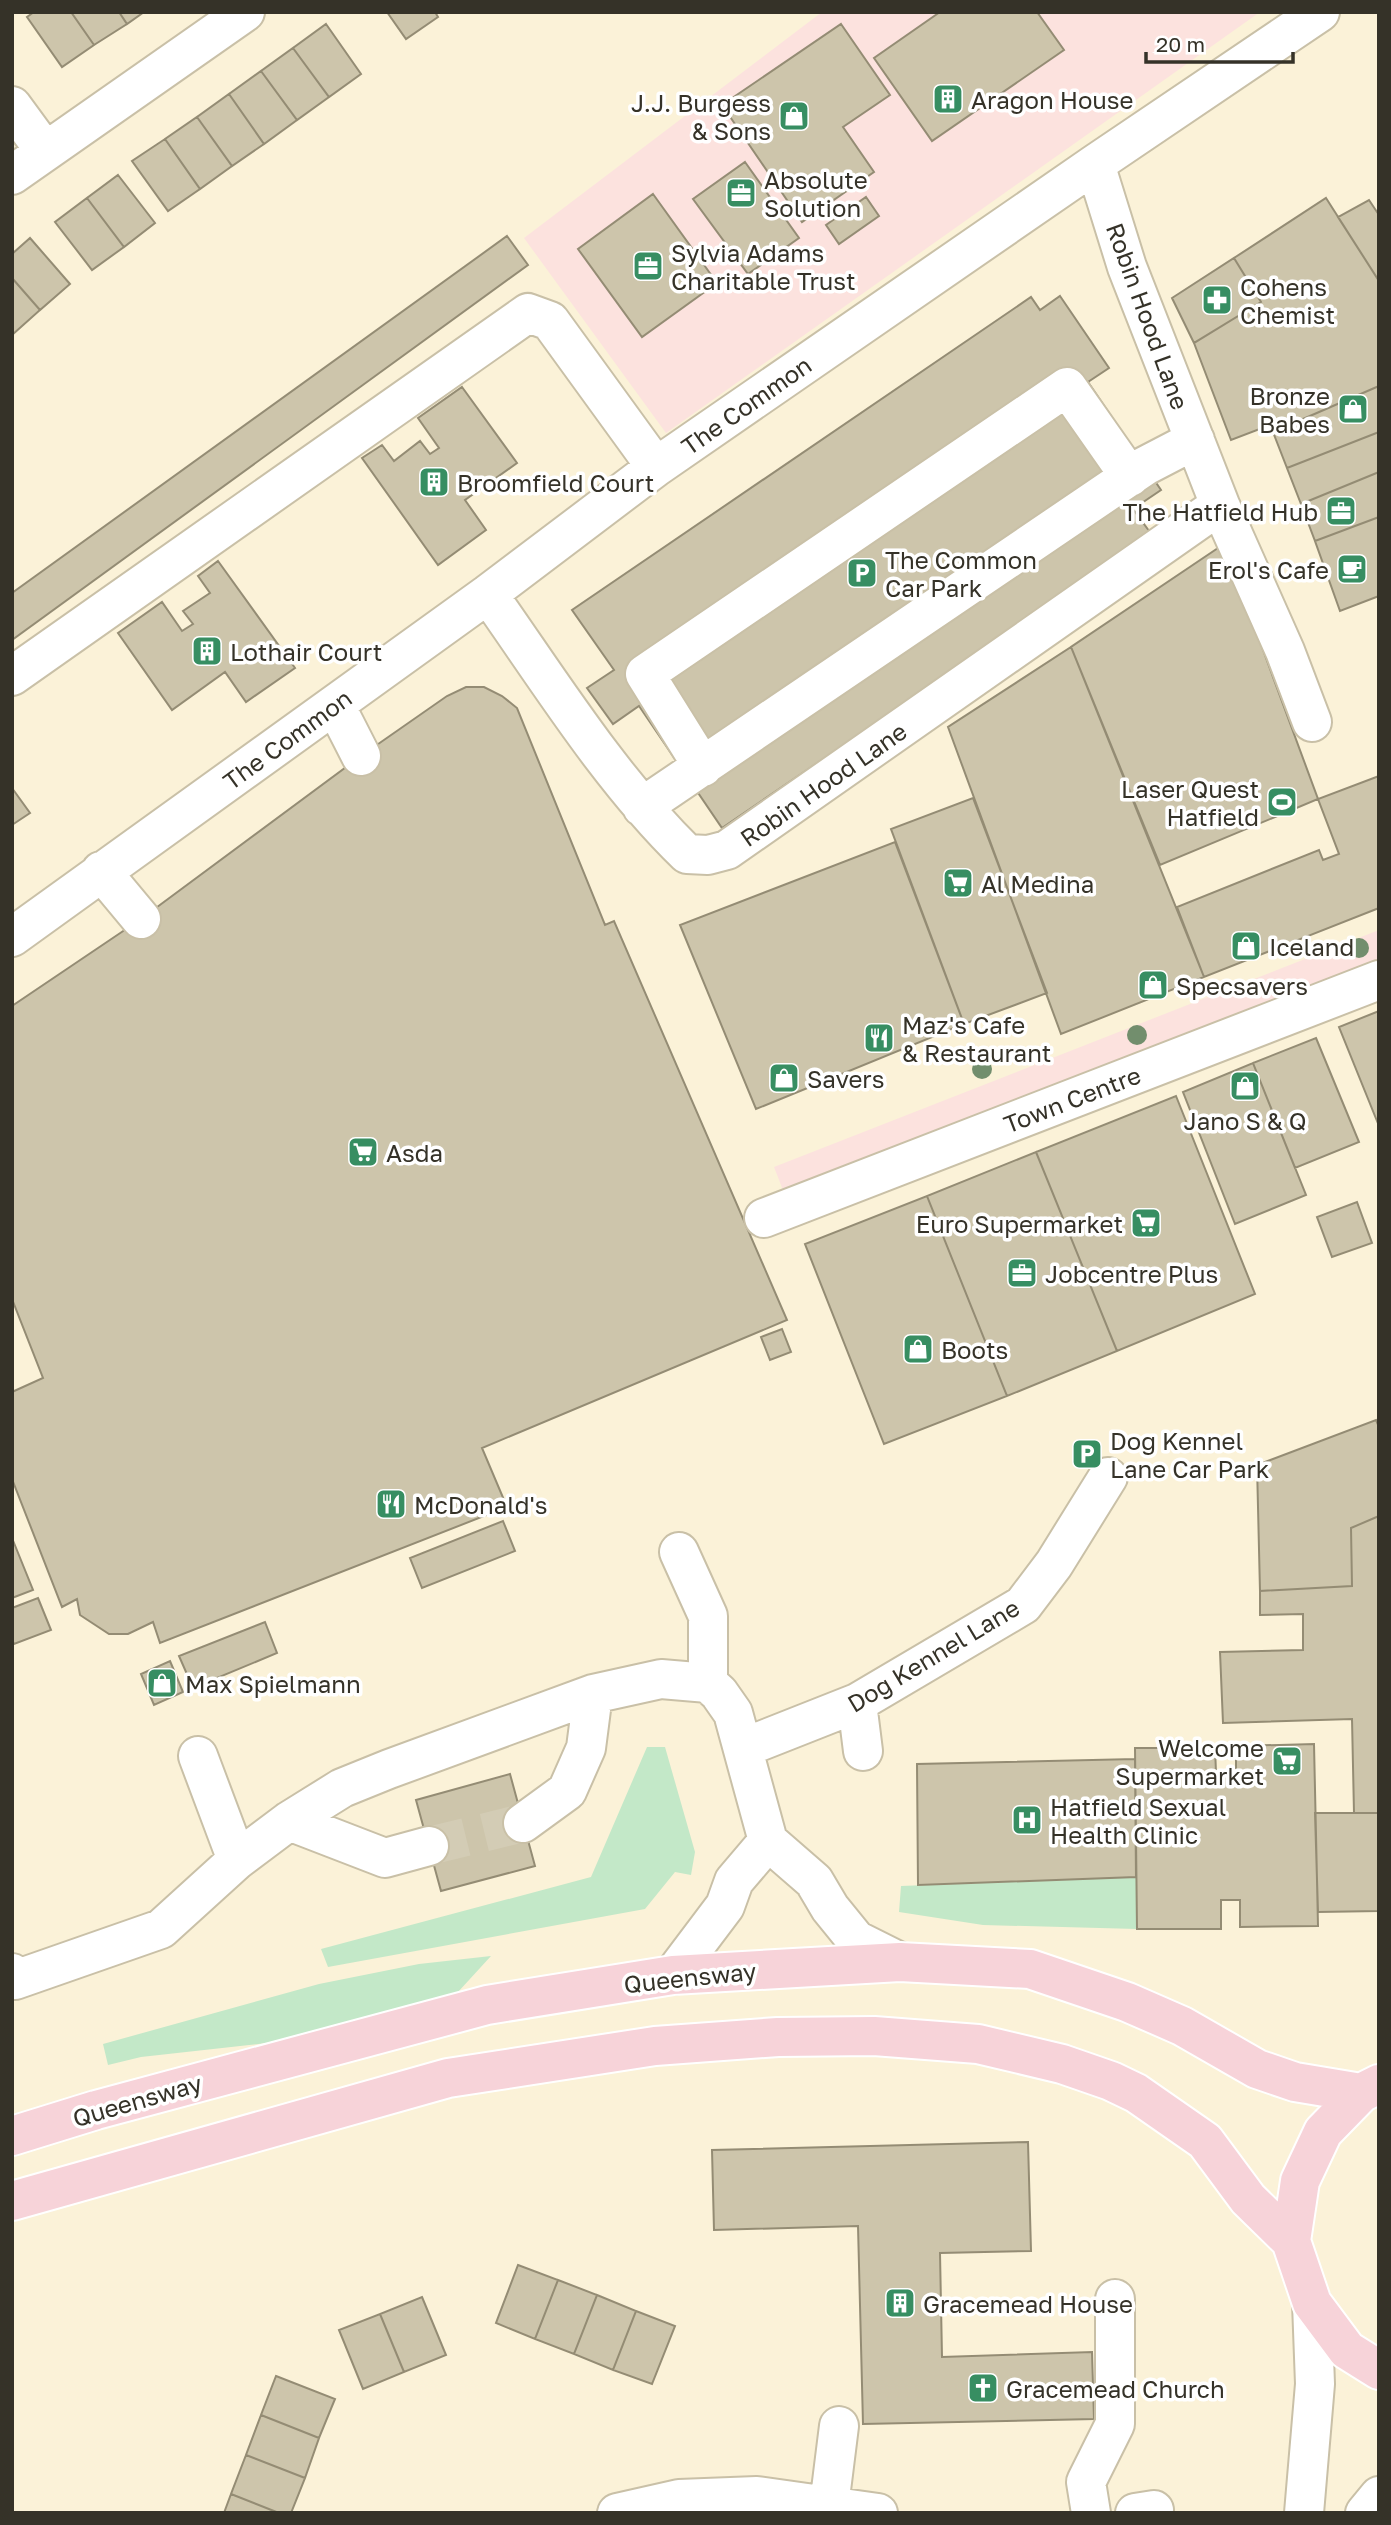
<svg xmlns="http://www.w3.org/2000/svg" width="1391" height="2525" viewBox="0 0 1391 2525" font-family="'Golos Text',sans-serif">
<rect width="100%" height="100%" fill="#fbf2d8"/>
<path fill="#fce2de" d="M822 12H1260L666 433 524 238Z
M1379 930V998L797 1226 774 1167Z"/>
<path fill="#c3e8c8" d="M647 1747H665L695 1852 691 1875 675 1872 645 1909 328 1967 321 1949 591 1877Z
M1136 1877 1137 1929 983 1925 899 1912 901 1886Z
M491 1956 458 1992 267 2043 141 2057 108 2065 103 2044 319 1984 419 1964Z"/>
<path fill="#cdc5ab" stroke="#948c74" stroke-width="2" d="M34 12H71L94 45 62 67 27 17Z
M71 12H119L127 24 94 45Z
M119 12H144L127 24Z
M387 12H435L438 17 406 39Z
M940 12H1037L1064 50 932 141 874 58Z
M326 24 361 74 329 97 293 48Z
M841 24 890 95 843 127 874 172 802 222 722 105Z
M293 48 329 97 297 120 261 71Z
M261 71 297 120 264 144 229 94Z
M229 94 264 144 232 166 197 117Z
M197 117 232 166 200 189 165 139Z
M165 139 200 189 168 211 132 161Z
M745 162 799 238 748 274 693 199Z
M118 175 155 223 124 247 87 198Z
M653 194 717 283 642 337 578 249Z
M866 197 879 216 839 244 826 225Z
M87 198 124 247 92 270 55 222Z
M1326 198 1379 281V386L1273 432 1270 425 1231 440 1194 343 1261 302 1234 258Z
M1369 200 1379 215V281L1338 217Z
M507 236 528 265 12 640V593Z
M30 238 70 284 40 310 12 278V254Z
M1234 258 1261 302 1194 343 1172 298Z
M12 278 40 310 12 335Z
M1060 296 1109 368 1088 382 1161 490 1133 509 1152 535 722 828 639 706 613 724 587 688 614 670 572 610 1031 297 1040 310Z
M1379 386V432L1287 468 1273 432Z
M462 387 517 463 465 500 486 530 438 565 362 458 382 445 394 461 420 441 430 454 439 448 418 418Z
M1379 432V472L1301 504 1287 468Z
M1379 472V517L1315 541 1301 504Z
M1379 517V596L1340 611 1315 541Z
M1224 544 1318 799 1160 865 1071 647Z
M218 561 295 668 246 702 225 672 172 710 118 633 162 602 182 631 193 624 183 611 210 593 198 576Z
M1071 647 1204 977 1061 1034 948 727Z
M466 687H484L502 696 517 708 605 925 614 921 787 1320 482 1448 507 1507 160 1643 153 1622 128 1634H109L80 1615 77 1599 62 1607 12 1479V1392L43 1378 12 1299V1006L141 919 361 756 447 696Z
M1379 776V908L1204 977 1177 907 1319 850 1323 860 1339 854 1318 799Z
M12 788 30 813 12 825Z
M973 798 1047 993 964 1024 891 829Z
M895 842 964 1024 756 1109 680 925Z
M1379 1011V1126L1339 1027Z
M1316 1038 1359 1142 1295 1168 1253 1063Z
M1253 1063 1306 1195 1235 1224 1183 1092Z
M1176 1096 1255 1294 1117 1351 1036 1152Z
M1036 1152 1117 1351 1007 1396 927 1196Z
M927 1196 1007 1396 884 1444 805 1244Z
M1357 1202 1372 1243 1332 1257 1317 1217Z
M782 1329 791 1352 770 1360 761 1337Z
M1376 1420 1379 1427V1516L1351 1528 1352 1586 1260 1591 1257 1465Z
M1379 1516V1813H1354L1352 1719 1223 1723 1220 1652 1303 1650V1614L1260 1615V1591L1352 1586 1351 1528Z
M503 1521 515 1551 422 1588 410 1558Z
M12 1538 33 1590 12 1598Z
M38 1598 51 1630 14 1644 12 1639V1608Z
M265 1622 277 1653 193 1688 179 1656Z
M170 1661 183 1692 154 1705 141 1674Z
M1314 1744 1318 1926 1240 1927V1900H1221V1929H1137L1135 1748H1215L1216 1772H1236V1746Z
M1135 1759 1136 1877 918 1885 917 1764Z
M510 1774 535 1866 441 1891 416 1800Z
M1315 1813H1379V1911L1318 1912Z
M1028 2142 1031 2251 940 2253 942 2357 1092 2352 1094 2419 863 2424 858 2226 714 2230 712 2150Z
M518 2265 558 2280 535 2339 496 2323Z
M558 2280 597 2295 574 2354 535 2339Z
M597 2295 636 2311 613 2370 574 2354Z
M422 2297 446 2355 404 2372 380 2314Z
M636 2311 675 2326 652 2384 613 2370Z
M380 2314 404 2372 363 2389 339 2330Z
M276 2376 335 2399 319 2438 261 2415Z
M261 2415 319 2438 305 2478 246 2455Z
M246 2455 305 2478 291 2513H279L231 2494Z
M231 2494 279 2513H224Z"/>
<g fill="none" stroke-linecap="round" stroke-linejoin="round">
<path stroke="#d3ccb5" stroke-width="38" stroke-dasharray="38 19" stroke-linecap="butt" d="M429 1846 523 1823"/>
<g stroke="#c9c0a7" stroke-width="42">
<path id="minor" d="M12 106 45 151
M12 175 245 12
M1220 505 1285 651 1312 722
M488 594C550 682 610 779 687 854L708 855 727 850 1220 505 1127 267 1095 164
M12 676 528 313 550 321 656 467
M335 705 361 756
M703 767 645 674 1067 387 1130 477
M642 807 1145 466 1195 440
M101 871 141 919
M12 937 488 594 656 467 1095 164 1320 12
M764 1218 1379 980
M679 1552 708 1616V1683
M857 1703 863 1751
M743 1748 857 1703 1023 1605 1054 1564 1108 1477
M198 1756 237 1860
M289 1821 385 1858 429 1846
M523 1823 567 1791 586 1748 593 1694
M12 1973 15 1980 161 1929 237 1860 289 1821 342 1788 389 1769 593 1694 661 1679 708 1683 719 1693 733 1713 768 1841 814 1881 830 1908 856 1940 900 1962
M673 1975 725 1906 734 1881 768 1841
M829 2506 839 2426
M617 2513 679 2499 757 2496 878 2513
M1091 2513 1086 2482 1115 2424V2299
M1135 2513 1154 2510
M1304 2513 1315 2384 1312 2303
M1365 2513 1379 2496"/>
</g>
<g stroke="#fff" stroke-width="42">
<path id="major" d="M1379 2084 1361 2093 1323 2132 1300 2181 1291 2241 1312 2303 1347 2350 1379 2370
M12 2136 96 2110 487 2005 673 1975 900 1962 1030 1969 1127 2002 1182 2026 1257 2069 1295 2082 1361 2093
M12 2201 448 2078 655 2046 778 2037 874 2036 978 2044 1062 2064 1111 2081 1136 2093 1205 2141 1248 2199 1291 2241"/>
</g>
<use href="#minor" stroke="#fff" stroke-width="38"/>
<use href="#major" stroke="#f7d3d9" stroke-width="38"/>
</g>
<g fill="#728e6d">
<circle cx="1359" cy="948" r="10"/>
<circle cx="1137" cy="1035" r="10"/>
<circle cx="982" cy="1069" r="10"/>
</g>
<defs>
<g id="building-square" transform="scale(1.575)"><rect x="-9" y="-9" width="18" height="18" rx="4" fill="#378e62" stroke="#fff"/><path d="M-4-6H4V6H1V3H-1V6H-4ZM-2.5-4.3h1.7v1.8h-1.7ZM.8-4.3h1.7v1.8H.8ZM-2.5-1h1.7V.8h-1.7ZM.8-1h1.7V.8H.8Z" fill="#fff"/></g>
<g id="shop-square" transform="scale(1.575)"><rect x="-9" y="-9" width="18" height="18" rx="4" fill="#378e62" stroke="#fff"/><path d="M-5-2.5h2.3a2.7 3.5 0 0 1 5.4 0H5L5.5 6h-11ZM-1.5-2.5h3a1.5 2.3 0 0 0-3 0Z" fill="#fff"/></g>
<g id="office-square" transform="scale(1.575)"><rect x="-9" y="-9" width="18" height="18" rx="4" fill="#378e62" stroke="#fff"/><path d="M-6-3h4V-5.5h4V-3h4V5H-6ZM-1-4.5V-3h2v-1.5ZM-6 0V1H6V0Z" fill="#fff"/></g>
<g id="pharmacy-square" transform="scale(1.575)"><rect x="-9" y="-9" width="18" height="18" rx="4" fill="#378e62" stroke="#fff"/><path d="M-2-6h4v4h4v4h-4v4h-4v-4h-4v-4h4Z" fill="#fff"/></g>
<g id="cafe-square" transform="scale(1.575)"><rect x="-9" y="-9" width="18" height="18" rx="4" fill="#378e62" stroke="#fff"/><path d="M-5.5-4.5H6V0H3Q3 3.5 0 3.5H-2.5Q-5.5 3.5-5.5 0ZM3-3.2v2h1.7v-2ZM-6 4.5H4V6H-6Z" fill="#fff"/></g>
<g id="parking-square" transform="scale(1.575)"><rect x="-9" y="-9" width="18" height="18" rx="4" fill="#378e62" stroke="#fff"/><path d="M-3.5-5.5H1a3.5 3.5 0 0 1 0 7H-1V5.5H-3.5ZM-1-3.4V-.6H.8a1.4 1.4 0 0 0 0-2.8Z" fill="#fff"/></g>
<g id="stadium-square" transform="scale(1.575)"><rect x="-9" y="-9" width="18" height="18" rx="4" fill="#378e62" stroke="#fff"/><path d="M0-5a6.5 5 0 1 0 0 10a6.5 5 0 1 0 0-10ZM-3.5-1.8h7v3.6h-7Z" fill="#fff"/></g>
<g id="supermarket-square" transform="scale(1.575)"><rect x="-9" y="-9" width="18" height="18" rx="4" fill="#378e62" stroke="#fff"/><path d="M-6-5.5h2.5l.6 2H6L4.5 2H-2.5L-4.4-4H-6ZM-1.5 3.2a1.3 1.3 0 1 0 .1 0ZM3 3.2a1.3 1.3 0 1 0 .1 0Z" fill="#fff"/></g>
<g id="restaurant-square" transform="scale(1.575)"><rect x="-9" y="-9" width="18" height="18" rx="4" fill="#378e62" stroke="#fff"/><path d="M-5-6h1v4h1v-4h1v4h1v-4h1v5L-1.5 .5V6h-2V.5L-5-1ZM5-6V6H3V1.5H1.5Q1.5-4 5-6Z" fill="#fff"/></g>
<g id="hospital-square" transform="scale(1.575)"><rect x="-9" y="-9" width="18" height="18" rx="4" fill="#378e62" stroke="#fff"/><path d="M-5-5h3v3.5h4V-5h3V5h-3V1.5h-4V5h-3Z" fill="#fff"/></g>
<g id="church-square" transform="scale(1.575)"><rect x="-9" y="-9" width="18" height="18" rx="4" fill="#378e62" stroke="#fff"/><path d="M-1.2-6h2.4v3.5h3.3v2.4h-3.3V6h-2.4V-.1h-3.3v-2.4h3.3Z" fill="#fff"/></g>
</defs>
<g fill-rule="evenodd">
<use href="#building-square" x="948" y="99"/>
<use href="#shop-square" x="794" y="116"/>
<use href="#office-square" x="741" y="193"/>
<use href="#office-square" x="648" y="266"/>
<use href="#pharmacy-square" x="1217" y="300"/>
<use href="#shop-square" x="1353" y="409"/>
<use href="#building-square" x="434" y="482"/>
<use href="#office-square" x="1341" y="511"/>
<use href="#cafe-square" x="1352" y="569"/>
<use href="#parking-square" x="862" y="573"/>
<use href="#building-square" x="207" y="651"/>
<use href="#stadium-square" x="1282" y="802"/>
<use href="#supermarket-square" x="958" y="883"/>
<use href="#shop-square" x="1246" y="946"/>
<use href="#shop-square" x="1153" y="985"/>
<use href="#restaurant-square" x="879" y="1038"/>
<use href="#shop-square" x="784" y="1078"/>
<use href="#shop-square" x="1245" y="1086"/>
<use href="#supermarket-square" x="363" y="1152"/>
<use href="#supermarket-square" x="1146" y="1223"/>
<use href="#office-square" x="1022" y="1273"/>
<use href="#shop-square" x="918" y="1349"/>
<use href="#parking-square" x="1087" y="1454"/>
<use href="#restaurant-square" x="391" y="1504"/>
<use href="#shop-square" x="162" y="1683"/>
<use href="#supermarket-square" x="1287" y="1761"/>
<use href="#hospital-square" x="1027" y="1820"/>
<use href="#building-square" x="900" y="2303"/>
<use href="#church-square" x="983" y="2388"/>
</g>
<g text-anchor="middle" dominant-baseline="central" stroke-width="7" stroke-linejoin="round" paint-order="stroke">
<g font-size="24" fill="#353228" stroke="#fff" text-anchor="start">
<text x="971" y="99">Aragon House</text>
<text x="771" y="102" text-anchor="end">J.J. Burgess<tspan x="771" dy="28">&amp; Sons</tspan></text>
<text x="764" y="179">Absolute<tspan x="764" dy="28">Solution</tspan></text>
<text x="671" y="252">Sylvia Adams<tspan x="671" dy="28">Charitable Trust</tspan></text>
<text x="1240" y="286">Cohens<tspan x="1240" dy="28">Chemist</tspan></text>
<text x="1330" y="395" text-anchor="end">Bronze<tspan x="1330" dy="28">Babes</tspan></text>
<text x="457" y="482">Broomfield Court</text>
<text x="1318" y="511" text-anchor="end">The Hatfield Hub</text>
<text x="885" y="559">The Common<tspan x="885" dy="28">Car Park</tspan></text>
<text x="1329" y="569" text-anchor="end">Erol's Cafe</text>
<text x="230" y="651">Lothair Court</text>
<text x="1259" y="788" text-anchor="end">Laser Quest<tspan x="1259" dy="28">Hatfield</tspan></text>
<text x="981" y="883">Al Medina</text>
<text x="1269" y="946">Iceland</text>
<text x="1176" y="985">Specsavers</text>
<text x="902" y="1024">Maz's Cafe<tspan x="902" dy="28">&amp; Restaurant</tspan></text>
<text x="807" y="1078">Savers</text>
<text x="1245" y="1120" text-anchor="middle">Jano S &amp; Q</text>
<text x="386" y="1152">Asda</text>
<text x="1123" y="1223" text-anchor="end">Euro Supermarket</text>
<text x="1045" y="1273">Jobcentre Plus</text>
<text x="941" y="1349">Boots</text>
<text x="1110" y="1440">Dog Kennel<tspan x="1110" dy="28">Lane Car Park</tspan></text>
<text x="414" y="1504">McDonald's</text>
<text x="185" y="1683">Max Spielmann</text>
<text x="1264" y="1747" text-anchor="end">Welcome<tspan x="1264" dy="28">Supermarket</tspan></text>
<text x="1050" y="1806">Hatfield Sexual<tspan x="1050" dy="28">Health Clinic</tspan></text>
<text x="923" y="2303">Gracemead House</text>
<text x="1006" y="2388">Gracemead Church</text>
</g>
<g font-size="24" fill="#353228" stroke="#fff">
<text transform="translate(1148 316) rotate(70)">Robin Hood Lane</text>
<text transform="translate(746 405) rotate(-35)">The Common</text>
<text transform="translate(287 739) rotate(-36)">The Common</text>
<text transform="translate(823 784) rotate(-35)">Robin Hood Lane</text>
<text transform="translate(1072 1099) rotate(-21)">Town Centre</text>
<text transform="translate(933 1655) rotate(-31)">Dog Kennel Lane</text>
<text transform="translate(690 1977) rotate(-6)">Queensway</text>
<text transform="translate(137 2100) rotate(-16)">Queensway</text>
</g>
</g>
<rect width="1391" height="2525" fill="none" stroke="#353228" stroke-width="28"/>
<path d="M1146 52v10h147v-10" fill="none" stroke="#353228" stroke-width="3.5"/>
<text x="1156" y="52" font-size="21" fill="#353228" stroke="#ffffff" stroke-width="5" paint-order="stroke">20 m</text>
</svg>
